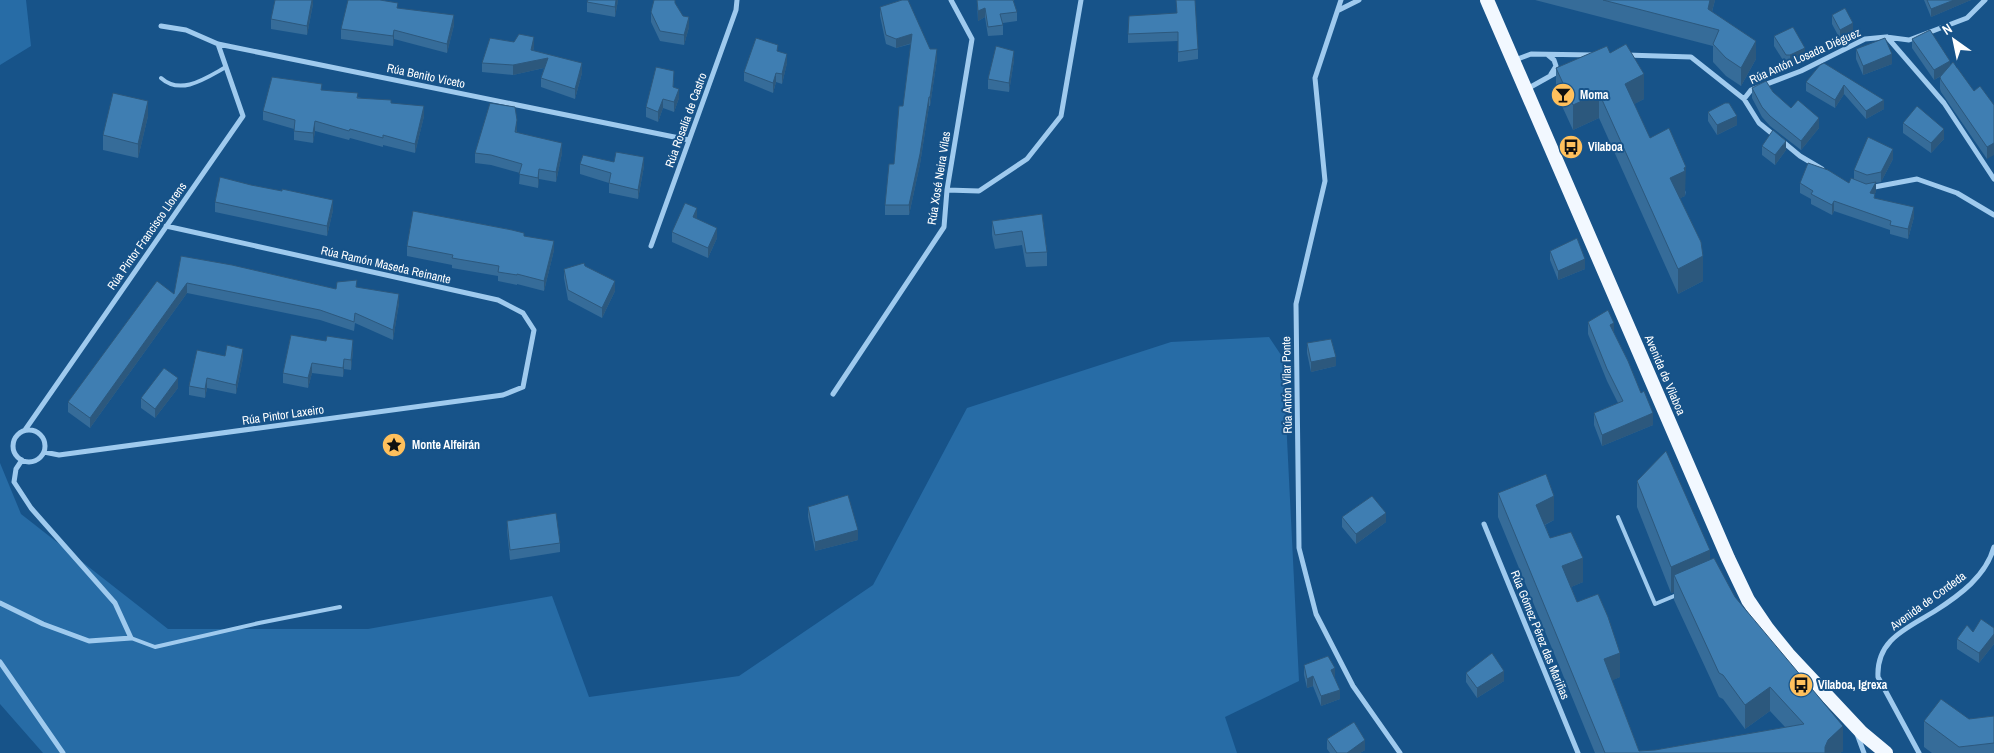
<svg xmlns="http://www.w3.org/2000/svg" width="1994" height="753" viewBox="0 0 1994 753" font-family="'Archivo Narrow',sans-serif">
<rect width="100%" height="100%" fill="#175389"/>
<path fill="#276ca6" d="M0 0H26L31 46 0 65Z
M1269 337 1283 358 1299 681 1225 717 1237 753H43L0 704V463L21 514 168 629H368L552 596 589 697 739 676 873 585 967 408 1171 342Z"/>
<g fill="none" stroke-linecap="round" stroke-linejoin="round">
<path stroke="#9fcaee" stroke-width="4" d="M161 78C181 96 206 78 226 67
M1618 517 1655 604 1679 594
M131 638 155 647 259 623 340 607"/>
<path stroke="#9fcaee" stroke-width="5" d="M1341 0 1315 78 1325 181 1296 304 1299 548 1316 614 1353 686 1400 753
M1339 10 1359 0
M161 26 186 30 218 44 689 140
M1887 37 1944 103 1994 179
M1548 55 1554 60 1556 66 1551 74
M1626 55 1691 57 1744 99 1759 123 1775 136
M1515 60 1531 54 1593 55
M1527 89 1561 70
M1744 99 1751 90 1801 71 1865 39 1886 37 1909 40 1967 18 1985 0
M1782 141 1800 156 1822 169
M1869 188 1917 179 1957 193 1994 215
M947 190 979 191 1027 159 1061 116 1081 0
M651 246 736 10 737 0
M833 394 944 227 947 190 972 39 951 0
M25 430 243 116 218 44
M13 446a16 16 0 1 1 32 0a16 16 0 1 1-32 0Z
M44 452 59 455 503 395 523 387 534 330 523 313 498 300 166 226
M1484 524 1578 753
M0 603 43 624 89 641 131 638 115 603 31 508 14 482 16 469 22 460
M0 662 63 753
M1857 734 1864 753
M1919 753 1878 677C1876 639 1908 628 1935 611 1960 595 1986 576 1994 547"/>
<path stroke="#f2f8ff" stroke-width="14" d="M1487 0 1728 558 1748 600 1767 628 1788 654 1862 733 1886 753"/>
</g>
<path fill="#366c99" d="M313 0V4L307 35 271 29V19Z
M618 0 615 17 587 12V2Z
M977 0H1014V4L1017 12V21L1003 23V35L988 36 985 17 978 21Z
M1535 0H1715L1712 12 1756 59 1741 86 1726 76 1713 62V46Z
M1924 0H1971L1931 17Z
M675 3 689 27 684 45 660 41 651 22V12Z
M880 7 930 49 937 59 930 106H929L920 164 909 215H885V205L894 164 903 106 911 44 896 48 886 44 880 16Z
M398 8 454 25 447 53 394 39 393 46 341 39V29Z
M1176 13 1198 49V59L1178 62V41L1128 43V34Z
M1832 15 1853 33 1840 39 1832 24Z
M1774 36 1805 57 1790 65H1786L1774 46Z
M1912 39 1950 65 1974 91 1994 105 1987 159 1941 92 1940 89V77L1941 76 1934 80 1912 48Z
M534 47 533 51 582 73 575 99 541 87V78L544 68 513 75 482 72V63Z
M1856 49 1892 64 1863 75 1856 59Z
M778 51 787 63 782 84 776 82 773 93 744 81V72Z
M1610 53 1644 99 1634 104 1650 138 1686 192 1685 196 1680 198 1703 281 1678 294 1599 118 1573 130 1556 93V68Z
M1014 60 1009 92 988 89V79Z
M1820 65 1884 109 1866 119 1844 94 1835 108 1806 91V82Z
M674 80 673 87 679 98 674 112 663 108 658 122 646 117V107Z
M1752 88 1773 92 1791 108 1819 128 1801 150 1770 126 1762 117 1752 98Z
M322 90 391 104 424 116 415 153 383 145V147L350 138 349 140 315 131 313 143 294 140V129L263 120V111Z
M1708 112 1737 125 1717 135 1708 121Z
M148 116 138 158 103 150V135Z
M1903 123 1944 139 1931 153 1903 133Z
M517 129V132L562 153 556 182 539 179 538 188 519 184 520 173 491 165 475 163V153Z
M1762 146 1786 150 1775 165 1762 155Z
M1893 159 1881 182 1876 183V192L1874 194 1875 198 1914 217 1908 239 1890 234V230L1834 211 1832 215 1811 204V199L1800 193V183H1849L1854 179V170Z
M614 162 644 166 638 199 609 193V183L580 174V164Z
M215 202 333 210 327 236 215 212Z
M1042 214 1047 252V266L1026 267 1022 245 995 249 992 235V221Z
M697 218V219L717 238 708 258 672 242V232Z
M524 236 554 250 544 291 517 284V285L498 281V276L452 268V265L407 256V246Z
M1550 251 1585 269 1558 280 1550 260Z
M181 256 336 289 357 287 399 303 393 340 355 323 354 331 320 320 187 293 90 428 68 412V402L174 294Z
M585 266 615 291 602 318 568 300 564 278V269Z
M1588 322 1614 333 1653 425 1602 446 1594 425V413L1618 403 1607 381 1588 334Z
M291 335 353 350 351 370 344 369 343 377 312 373 308 388 283 383V373Z
M1307 343 1336 366 1311 372 1307 353Z
M225 356 243 358 236 394 207 388 205 398 189 395V386Z
M178 388 155 418 141 408V398Z
M1637 481 1710 560 1735 597 1843 751 1840 753H1595L1498 517V493L1554 520 1545 525 1550 538 1583 582 1571 587 1577 602 1620 677 1612 680 1639 751 1655 750 1785 727 1770 711 1745 729 1723 699 1719 697 1674 600V592L1671 593 1637 507Z
M808 507 858 540 815 551 808 517Z
M1342 517 1386 522 1356 544 1342 527Z
M507 521 560 543V552L510 560 507 531Z
M1994 628V644L1979 663 1957 649V639L1973 632Z
M1304 665 1335 678 1340 699 1321 706 1313 686 1307 688 1304 675Z
M1466 673 1504 681 1477 698 1466 682Z
M1994 716V753H1932L1924 747V721L1969 719Z
M1327 739 1365 750 1360 753H1330L1327 749Z"/>
<path fill="#2c587d" d="M312 0H313V4L307 35V26Z
M616 0H618L615 17V7Z
M1710 0H1715L1708 27V9Z
M1954 0H1971L1931 17V9Z
M985 8V17L978 21V11Z
M454 15V25L447 53V44Z
M689 17V27L684 45V35Z
M1853 23V33L1840 39V30Z
M394 30V39L393 46V36Z
M912 34V43L896 48V39Z
M534 37V47L531 60V50Z
M1756 41V59L1741 86V68Z
M1805 48V57L1790 65V55Z
M937 49V59L930 106V97Z
M1014 51V60L1009 92V83Z
M787 54V63L782 84V74Z
M1892 54V64L1863 75V66Z
M548 58V67L513 75V65Z
M1950 61V70L1934 80V70Z
M582 63V73L575 99V89Z
M776 73V82L773 93V83Z
M1644 74V99L1625 109V84Z
M1844 85V94L1835 108V100Z
M679 89V98L674 112V102Z
M1599 93V118L1573 130V105Z
M929 97V106L920 164 909 215V205Z
M663 99V108L658 122V112Z
M1884 100V109L1866 119V111Z
M148 101V116L138 158V144Z
M424 106V116L415 153V144Z
M1737 116V125L1717 135V125Z
M1819 118V128L1801 150V141Z
M517 120V129L515 141V132Z
M315 121V131L313 143V133Z
M1944 129V139L1931 153V143Z
M1786 141V150L1775 165V155Z
M562 143V153L556 182V172Z
M1994 143V155L1987 159V147Z
M1893 149V159L1881 182V172Z
M644 157V166L638 199V190Z
M1686 167 1685 196 1670 203V178Z
M539 169V179L538 188V178Z
M1876 182V192L1870 202V193Z
M333 200V210L327 236V226Z
M1834 201V211L1832 215V205Z
M1914 207V217L1908 239V229Z
M697 208V218L693 227V217Z
M717 228V238L708 258V248Z
M554 241V250L544 291V281Z
M1703 256V281L1678 294V269Z
M1585 259V269L1558 280V271Z
M615 281V291L602 318V308Z
M187 283V293L90 428V418Z
M399 294V303L393 340V330Z
M1614 323V335L1610 325Z
M353 340V350L351 370V360Z
M243 349V358L236 394V385Z
M1336 357V366L1311 372V362Z
M344 359V369L343 377V368Z
M312 363V373L308 388V378Z
M178 378V388L155 418V409Z
M207 378V388L205 398V389Z
M1653 413V425L1602 446V435Z
M1554 496V520L1536 529V505Z
M1386 513V522L1356 544V534Z
M858 530V540L815 551V542Z
M1710 550V576L1674 575V592L1671 593V567Z
M1583 558V582L1562 591V566Z
M1994 634V644L1979 663V653Z
M1620 653V677L1604 684V659Z
M1335 668V678L1331 670Z
M1504 671V681L1477 698V688Z
M1313 676V686L1307 688V679Z
M1770 687V711L1745 729V705Z
M1340 690V699L1321 706V696Z
M1843 726V751L1840 753H1825V747L1828 740Z
M1365 740V750L1360 753H1347Z"/>
<path fill="#3f7eb2" stroke="#2c587d" d="M275 0H312L307 26 271 19Z
M348 0H380L398 3 397 8 454 15 447 44 394 30 393 36 341 29Z
M588 0H616L615 7 587 2Z
M654 0H675V3L683 16 689 17 684 35 660 31 651 12Z
M902 0H908L930 49H937L930 97H929L920 154 909 205H885L889 164H894L899 106H903L912 34 896 39 886 35 880 7Z
M977 0H1013L1017 12 1000 14 1003 25 988 27 985 8 978 11Z
M1176 0H1195L1198 49 1178 52V32L1128 34 1129 16 1177 13Z
M1603 0H1710L1708 9 1756 41 1741 68 1726 58 1713 44 1719 30Z
M1927 0H1954L1931 9Z
M1845 8 1853 23 1840 30 1832 15Z
M1793 27 1805 48 1790 55H1786L1774 36Z
M1930 30 1950 61 1934 70 1912 39Z
M519 34 534 37 531 50 582 63 575 89 541 78 548 58 513 65 482 63 490 38 514 42Z
M756 38 778 45 777 51 787 54 782 74 776 73 773 83 744 72Z
M1885 38 1892 54 1863 66 1856 49Z
M1626 44 1644 74 1625 84 1650 138 1669 128 1686 167 1684 168 1685 171 1670 178 1701 242 1703 256 1678 269 1599 93 1573 105 1556 68 1607 46 1610 53Z
M996 46 1014 51 1009 83 988 79Z
M1953 62 1974 91 1980 86 1994 105V143L1987 147 1941 80 1940 77Z
M1824 63 1884 100 1866 111 1844 85 1835 100 1806 82 1820 65Z
M656 67 674 71 673 87 679 89 674 102 663 99 658 112 646 107Z
M272 77 322 84 321 90 358 93 357 98 391 100V103L424 106 415 144 383 135V138L350 129 349 131 315 121 313 133 294 131 295 120 263 111Z
M1766 81 1773 92 1791 108 1798 100 1819 118 1801 141 1770 116 1762 107 1752 88Z
M113 93 148 101 138 144 103 135Z
M490 103 515 107 517 120 515 132 562 143 556 172 539 169 538 178 519 174 522 164 491 155 475 153Z
M1725 103H1729L1737 116 1717 125 1708 112Z
M1917 106 1944 129 1931 143 1903 123Z
M1773 130 1786 141 1775 155 1762 146Z
M1868 137 1893 149 1881 172 1867 175 1854 170Z
M616 152 644 157 638 190 609 183 611 173 580 164 583 155 614 162Z
M1808 163 1828 170 1849 183 1851 178 1866 184 1876 182 1870 193 1875 194 1874 198 1914 207 1908 229 1890 225 1891 221 1834 201 1832 205 1811 194 1813 191 1800 183Z
M220 177 251 185 282 191V189L333 200 327 226 215 202Z
M685 203 697 208 693 217 717 228 708 248 672 232Z
M413 211 512 230 524 233V236L554 241 544 281 517 274V275L498 272 499 266 452 258 453 255 407 246Z
M1042 214 1047 252 1026 253 1022 231 995 235 992 221Z
M1577 238 1585 259 1558 271 1550 251Z
M181 256 232 265 336 289 337 282 357 280 356 287 399 294 393 330 355 313 354 322 320 310 187 283 90 418 68 402 157 281 174 294Z
M584 263 585 266 615 281 602 308 568 290 564 269Z
M1608 310 1614 323 1610 325 1628 361 1641 393 1644 391 1653 413 1602 435 1594 413 1623 401 1607 369 1588 322Z
M291 335 326 341 327 336 353 340 351 360 344 359 343 368 312 363 308 378 283 373Z
M1331 339 1336 357 1311 362 1307 343Z
M227 345 243 349 236 385 207 378 205 389 189 386 197 350 225 356Z
M164 368 178 378 155 409 141 398Z
M1666 451 1710 550 1671 567 1637 481Z
M1546 474 1554 496 1536 505 1550 538 1571 532 1583 558 1562 566 1577 602 1598 594 1608 617 1620 653 1604 659 1639 751 1655 750 1804 724 1770 687 1745 705 1723 675 1719 673 1674 575 1714 558 1735 597 1843 726 1828 740 1825 747V753H1605L1498 493Z
M848 495 858 530 815 542 808 507Z
M1372 496 1386 513 1356 534 1342 517Z
M556 513 560 543 510 550 507 521Z
M1981 619 1994 628V634L1979 653 1957 639 1967 625 1973 632Z
M1492 653 1504 671 1477 688 1466 673Z
M1328 656 1335 668 1331 670 1340 690 1321 696 1313 676 1307 679 1304 665Z
M1941 699 1969 719 1994 716V743L1959 747 1924 721Z
M1354 722 1365 740 1347 753H1337L1327 739Z"/>
<defs>
<g id="bar-disc" transform="scale(1.25)"><circle r="9.5" fill="#ffc05c" stroke="#175389"/><path d="M-6-5H6L.8 .8V4.5H3.5V6h-7V4.5H-.8V.8Z" fill="#111"/></g>
<g id="bus-disc" transform="scale(1.25)"><circle r="9.5" fill="#ffc05c" stroke="#175389"/><path d="M-5-6H5V4H4V6H2V4H-2V6H-4V4H-5ZM-3.5-4V0h7V-4ZM-3.5 1.2v1.5H-2V1.2ZM2 1.2v1.5H3.5V1.2Z" fill="#111"/></g>
<g id="sight-disc" transform="scale(1.25)"><circle r="9.5" fill="#ffc05c" stroke="#175389"/><path d="M0-6L1.8-2.2L6-1.7L2.9 1.2L3.7 5.4L0 3.3L-3.7 5.4L-2.9 1.2L-6-1.7L-1.8-2.2Z" fill="#111"/></g>
</defs>
<g fill-rule="evenodd">
<use href="#bar-disc" x="1563" y="95"/>
<use href="#bus-disc" x="1571" y="147"/>
<use href="#sight-disc" x="394" y="445"/>
<use href="#bus-disc" x="1801" y="685"/>
</g>
<g text-anchor="middle" dominant-baseline="central" stroke-width="4" stroke-linejoin="round" paint-order="stroke">
<g font-size="12" fill="#fff" stroke="#175389">
<text transform="translate(1805 56) rotate(-24)">Rúa Antón Losada Diéguez</text>
<text transform="translate(426 76) rotate(12)">Rúa Benito Viceto</text>
<text transform="translate(686 120) rotate(-70)">Rúa Rosalía de Castro</text>
<text transform="translate(939 178) rotate(-81)">Rúa Xosé Neira Vilas</text>
<text transform="translate(147 236) rotate(-55)">Rúa Pintor Francisco Llorens</text>
<text transform="translate(386 265) rotate(13)">Rúa Ramón Maseda Reinante</text>
<text transform="translate(1665 375) rotate(67)">Avenida de Vilaboa</text>
<text transform="translate(1287 385) rotate(-91)">Rúa Antón Vilar Ponte</text>
<text transform="translate(283 415) rotate(-8)">Rúa Pintor Laxeiro</text>
<text transform="translate(1928 601) rotate(-36)">Avenida de Cordeda</text>
<text transform="translate(1540 635) rotate(68)">Rúa Gómez Pérez das Mariñas</text>
</g>
<g font-size="12" font-weight="bold" fill="#fff" stroke="#175389" text-anchor="start">
<text x="1580" y="95">Moma</text>
<text x="1588" y="147">Vilaboa</text>
<text x="412" y="445">Monte Alfeirán</text>
<text x="1818" y="685">Vilaboa, Igrexa</text>
</g>
</g>
<g transform="translate(1954 40) rotate(327)" stroke="#175389" stroke-width="4" paint-order="stroke">
<path d="M0-4L9 19L0 12L-9 19Z" fill="#ffffff"/>
<text y="-8" font-size="14" font-weight="bold" text-anchor="middle" fill="#ffffff">N</text>
</g>
</svg>
